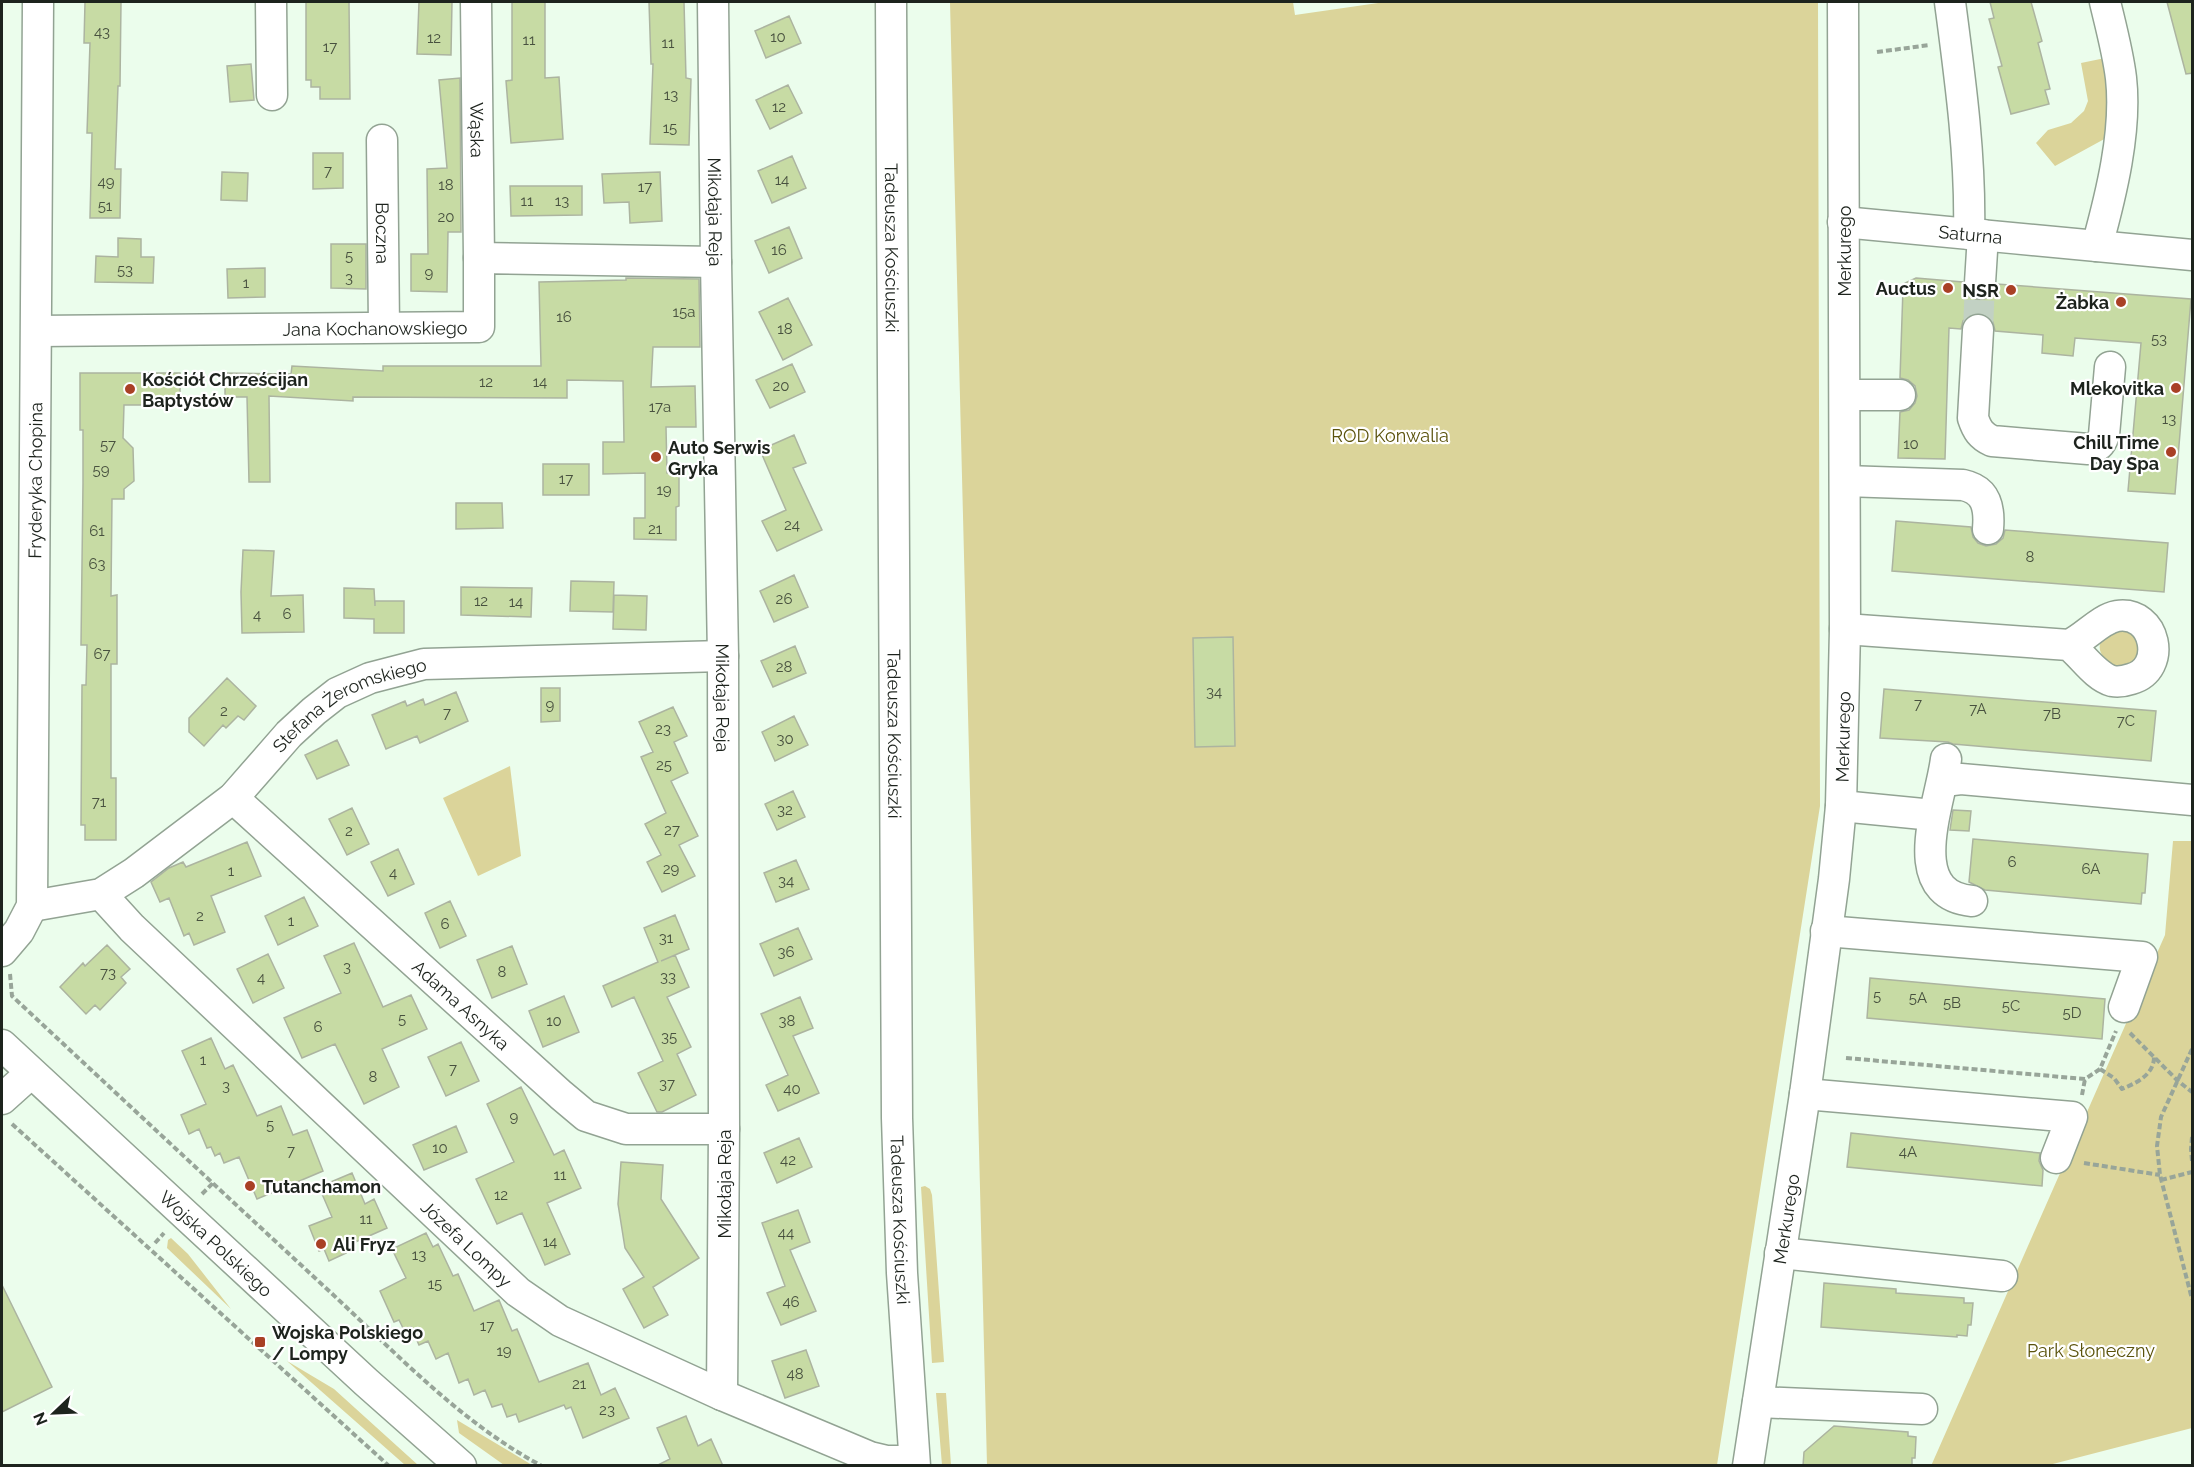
<svg xmlns="http://www.w3.org/2000/svg" width="2194" height="1467" viewBox="0 0 2194 1467" font-family="Raleway,sans-serif">
<rect width="100%" height="100%" fill="#ebfdec"/>
<path fill="#dbd49a" d="M950 2H1293L1295 15 1385 2H1818L1820 806 1717 1465H987Z
M2110 57 2108 137 2055 166 2036 143 2048 130 2071 123 2084 111 2088 101 2081 63Z
M2109 630 2135 631 2142 658 2117 670C2102 657 2091 649 2109 630Z
M510 766 521 856 478 876 443 798Z
M2173 841H2192V1428L2049 1465 1931 1466 2165 935Z
M925 1186 930 1189 932 1195 944 1362 932 1363 921 1187Z
M171 1238 188 1254 231 1309 167 1248 168 1240Z
M287 1361 334 1389 418 1465H405Z
M936 1393H946L951 1465H942Z
M457 1420 532 1465H504L459 1433Z"/>
<path fill="#c7dba4" stroke="#acb4a0" stroke-width="1.5" d="M85 2H121L120 86H118L115 169H121L120 218H90L92 133H87L90 43H84Z
M306 2H349L350 99H320V87H311V80H306Z
M419 2H452L451 55 417 54Z
M512 2H545V78L559 77 563 139 511 143 506 81 512 80Z
M649 2H684L686 78 691 79 689 145 650 144 653 64H651Z
M1990 2H2031L2042 41 2038 43 2050 89 2045 90 2049 104 2011 114 1998 67 2002 66 1989 19 1994 18Z
M2167 2H2193V73L2186 74Z
M789 16 801 43 766 58 755 31Z
M251 64 254 100 230 102 227 66Z
M460 78 461 232H448L447 292 411 291V254H428L427 169 447 168 439 80Z
M788 85 802 113 770 129 756 100Z
M313 153H343V188L313 189Z
M792 156 806 188 772 203 758 171Z
M222 172 248 173 247 201 221 200Z
M660 172 662 221 630 223 629 202 604 203 602 174Z
M510 186H582V215L511 216Z
M789 227 802 258 769 273 755 241Z
M118 238 141 239V257H154L153 283 95 282 96 256 118 257Z
M331 244H366V289L331 288Z
M265 268V297L228 298 227 269Z
M626 278 699 279 700 347H653L651 387 695 386 696 427H666L667 473H679V506L676 507V540L634 539V518H645V473L603 474V442H624L623 381 567 380V398L353 397V401L269 396 270 482H249L247 397H225V373L291 374 292 366 383 371V366H541L539 282 626 280Z
M1916 278 1963 282 1965 291 1970 297 1978 300 1988 298 1995 292 1997 284 2191 299 2175 494 2128 491 2141 343 2075 338 2073 356 2042 353 2043 335 1995 331 1993 322 1987 315 1980 313 1970 315 1963 321 1961 329 1949 328 1945 459 1898 458 1900 412 1909 410 1915 403 1917 396 1915 386 1908 380 1900 378 1903 288 1905 283Z
M788 298 812 345 783 360 759 312Z
M792 364 805 392 770 408 756 380Z
M80 373H180V405H124L123 438 133 448 134 481 124 489V499H112L111 596 117 595V664H111V778H116V840H85V825H81L82 685H86L87 645H81L83 483V430H80Z
M794 435 806 463 793 468 822 530 777 551 762 521 786 510 760 450Z
M543 464H589V495H543Z
M456 503H502L503 528 456 529Z
M1896 521 1971 527 1973 537 1978 543 1986 546 1996 544 2003 538 2005 530 2168 543 2164 592 1892 571Z
M243 550 274 551 271 596 303 595 304 632 242 633 241 592Z
M794 575 808 607 774 622 760 591Z
M571 581 614 582 613 612 570 611Z
M461 587 532 588 531 617 461 615Z
M344 588 374 589 375 606V601H404V633H374V619L344 618Z
M614 595 647 596 646 630 613 629Z
M1233 637 1235 746 1195 747 1193 638Z
M795 646 806 673 773 687 761 661Z
M227 678 256 706 244 720 238 716 226 728 223 725 204 746 189 732V718Z
M541 688H560V721L541 722Z
M1884 689 2156 711 2151 761 1953 744 1948 742 1880 738Z
M456 692 468 721 420 743 417 736 386 749 372 715 405 701 407 706 423 699 425 705Z
M673 707 687 736 674 742 688 773 671 781 698 836 679 845 695 876 662 892 647 862 661 855 645 824 666 813 641 757 653 752 639 722Z
M794 716 808 745 775 761 762 732Z
M337 740 349 765 317 779 305 755Z
M793 791 805 817 777 830 765 804Z
M352 808 369 844 347 855 329 819Z
M1953 810 1971 811 1969 831 1950 830Z
M1973 839 2148 854 2145 893H2142L2141 904 1985 890 1969 882Z
M247 842 261 876 211 896 225 932 194 945 189 933 184 936 169 898 160 902 151 882 169 868 183 862 186 867Z
M398 849 414 884 388 896 371 862Z
M796 860 809 889 776 902 764 873Z
M304 897 318 926 278 945 265 916Z
M450 901 466 936 440 948 425 913Z
M675 915 689 949 661 961 675 955 689 987 667 997 691 1047 677 1054 696 1095 662 1112H657L638 1073 663 1061 634 997 612 1007 603 986 658 962 644 928Z
M798 928 812 959 774 976 760 944Z
M354 943 383 1007 411 995 427 1029 382 1049 399 1087 364 1104 335 1044 302 1058 284 1018 341 993 324 956Z
M107 945 130 969 121 977 126 983 100 1010 95 1005 86 1014 60 987 83 963 85 966Z
M512 946 527 984 492 998 477 960Z
M268 954 284 988 253 1003 237 969Z
M1870 978 2105 999 2102 1039 1867 1018Z
M564 996 579 1032 543 1047 529 1011Z
M800 997 813 1028 793 1036 819 1093 778 1111 766 1085 788 1075 761 1014Z
M211 1038 225 1069 233 1065 257 1116 281 1106 293 1135 307 1130 323 1171 257 1199 239 1157 224 1163 220 1153 215 1156 211 1147 207 1148 199 1129 189 1134 181 1115 206 1104 182 1051Z
M461 1042 479 1081 446 1096 428 1057Z
M521 1087 554 1155 564 1150 581 1188 547 1203 570 1254 545 1265 522 1213 497 1224 476 1179 514 1162 487 1104Z
M456 1126 467 1152 424 1170 413 1145Z
M1851 1133 2040 1153 2039 1161 2043 1170 2042 1186 1847 1167Z
M799 1138 812 1167 777 1183 764 1153Z
M621 1162 663 1165 661 1199 699 1258 653 1287 668 1315 644 1328 623 1289 644 1277 625 1248 618 1204Z
M352 1173 365 1204 374 1199 387 1228 344 1247 346 1253 329 1261 324 1249 319 1251 309 1226 332 1217 319 1187Z
M798 1210 810 1242 790 1250 816 1311 781 1325 767 1293 785 1286 762 1223Z
M426 1233 433 1247 438 1244 453 1276 458 1274 474 1311 499 1300 512 1331 517 1329 539 1382 588 1363 601 1395 615 1388 629 1418 583 1438 571 1407 566 1409 564 1405 519 1422 516 1414 507 1417 502 1404 492 1407 485 1390 474 1395 468 1379 459 1383 448 1353 436 1359 428 1341 419 1345 411 1327 404 1330 399 1320 394 1322 380 1291 406 1278 392 1249Z
M1824 1283 1896 1289V1293L1964 1298V1303H1973L1971 1325H1968L1967 1336 1957 1335V1337L1821 1327Z
M2 1285 52 1387 2 1412Z
M806 1350 819 1386 785 1398 772 1361Z
M686 1416 698 1446 711 1439 723 1466H656L670 1459 657 1428Z
M1834 1426 1908 1432V1436L1916 1437 1915 1458H1912V1466H1803L1804 1452Z"/>
<g fill="none" stroke-linecap="round" stroke-linejoin="round">
<path stroke="#c2d1c3" stroke-width="30" stroke-dasharray="30 15" stroke-linecap="butt" d="M1978 330 1980 283"/>
<g stroke="#92a393" stroke-width="33">
<g id="minor">
<path d="M271 2 272 95"/>
<path id="s1" d="M476 2 479 258"/>
<path id="s2" d="M713 2 716 262 723 656 724 1129 722 1395"/>
<path id="s3" d="M891 2 897 1118 902 1273 915 1466"/>
<path d="M1950 2C1960 78 1971 157 1969 234"/>
<path id="s4" d="M382 140 384 327"/>
<path id="s5" d="M1843 222 2192 255"/>
<path d="M2097 246C2111 195 2127 131 2121 78 2118 53 2111 27 2105 2"/>
<path d="M1980 283 1983 235"/>
<path d="M1978 330 1973 418C1977 430 1981 436 1992 441L2088 449C2098 447 2101 444 2104 435L2110 367"/>
<path id="s6" d="M37 331 479 327V258L716 262"/>
<path d="M1845 395H1900"/>
<path d="M1845 481 1963 485C1986 490 1990 507 1988 529"/>
<path d="M1845 629 2069 645C2085 638 2100 619 2117 616 2156 610 2168 669 2131 679 2125 681 2118 682 2112 681 2095 676 2083 656 2069 645"/>
<path d="M1946 759C1941 802 1901 894 1972 901"/>
<path d="M1944 781 1961 779 1995 782 2192 800"/>
<path id="s7" d="M233 798 561 1095 586 1116 626 1129H724"/>
<path d="M1841 806 1933 815"/>
<path id="s8" d="M101 894 132 928 518 1292 560 1321 722 1395 870 1457 887 1461H914"/>
<path id="s9" d="M32 906 101 894 134 873 233 798 289 734 314 711 337 693 370 678 424 664 723 656"/>
<path d="M1826 931 2142 957 2124 1007"/>
<path id="s10" d="M2 951 19 931 32 906 38 2"/>
<path id="s11" d="M2 1045 366 1382 461 1466"/>
<path d="M1805 1094 2072 1117 2056 1158"/>
<path d="M2 1099 31 1073"/>
<path d="M1780 1253 2002 1276"/>
<path d="M1758 1402 1922 1409"/>
<path id="s12" d="M1748 1466 1805 1094 1834 879 1841 806 1845 629 1843 2"/>
</g>
</g>
<path stroke="#98a599" stroke-width="4" stroke-dasharray="6 3" stroke-linecap="butt" d="M1877 52 1930 45
M10 974 12 996C117 1094 222 1192 328 1290 395 1352 461 1423 542 1466
M2130 1033 2178 1081 2192 1092
M2192 1049 2161 1117 2157 1146 2160 1175 2192 1299
M1846 1058 2085 1079 2100 1069 2116 1031
M2100 1069 2114 1078 2122 1089C2136 1083 2154 1075 2154 1057
M2082 1095 2085 1079
M12 1124 389 1466
M2192 1137 2191 1149 2192 1161
M2084 1163 2160 1175
M2161 1180 2192 1172
M202 1194 213 1183
M155 1243 164 1233"/>
<use href="#minor" stroke="#fff" stroke-width="30"/>
</g>
<g fill="#a94025" stroke="#fff" stroke-width="2">
<circle cx="1948" cy="288" r="6"/>
<circle cx="2011" cy="290" r="6"/>
<circle cx="2121" cy="302" r="6"/>
<circle cx="2176" cy="388" r="6"/>
<circle cx="130" cy="389" r="6"/>
<circle cx="2171" cy="452" r="6"/>
<circle cx="656" cy="457" r="6"/>
<circle cx="250" cy="1186" r="6"/>
<circle cx="321" cy="1244" r="6"/>
<rect x="254" y="1336" width="12" height="12" rx="3"/>
</g>
<g text-anchor="middle" dominant-baseline="central" stroke-width="4.5" stroke-linejoin="round" paint-order="stroke">
<g font-size="15" fill="#48513f">
<text x="102" y="32">43</text>
<text x="778" y="37">10</text>
<text x="434" y="38">12</text>
<text x="529" y="40">11</text>
<text x="668" y="43">11</text>
<text x="330" y="47">17</text>
<text x="671" y="95">13</text>
<text x="779" y="107">12</text>
<text x="670" y="128">15</text>
<text x="328" y="171">7</text>
<text x="782" y="180">14</text>
<text x="106" y="182">49</text>
<text x="446" y="185">18</text>
<text x="645" y="187">17</text>
<text x="527" y="201">11</text>
<text x="562" y="201">13</text>
<text x="105" y="206">51</text>
<text x="446" y="217">20</text>
<text x="779" y="250">16</text>
<text x="349" y="256">5</text>
<text x="125" y="270">53</text>
<text x="429" y="273">9</text>
<text x="349" y="278">3</text>
<text x="246" y="283">1</text>
<text x="684" y="312">15a</text>
<text x="564" y="317">16</text>
<text x="785" y="329">18</text>
<text x="2159" y="339">53</text>
<text x="486" y="382">12</text>
<text x="540" y="382">14</text>
<text x="781" y="386">20</text>
<text x="660" y="407">17a</text>
<text x="2169" y="419">13</text>
<text x="1911" y="444">10</text>
<text x="108" y="445">57</text>
<text x="101" y="470">59</text>
<text x="566" y="479">17</text>
<text x="664" y="490">19</text>
<text x="792" y="525">24</text>
<text x="655" y="529">21</text>
<text x="97" y="531">61</text>
<text x="2030" y="557">8</text>
<text x="97" y="564">63</text>
<text x="784" y="599">26</text>
<text x="481" y="601">12</text>
<text x="516" y="602">14</text>
<text x="287" y="614">6</text>
<text x="257" y="615">4</text>
<text x="102" y="654">67</text>
<text x="784" y="667">28</text>
<text x="1214" y="692">34</text>
<text x="1918" y="704">7</text>
<text x="550" y="705">9</text>
<text x="1978" y="709">7A</text>
<text x="224" y="711">2</text>
<text x="447" y="713">7</text>
<text x="2052" y="714">7B</text>
<text x="2126" y="721">7C</text>
<text x="663" y="729">23</text>
<text x="785" y="739">30</text>
<text x="664" y="765">25</text>
<text x="99" y="802">71</text>
<text x="785" y="810">32</text>
<text x="672" y="830">27</text>
<text x="349" y="831">2</text>
<text x="2012" y="862">6</text>
<text x="671" y="869">29</text>
<text x="2091" y="869">6A</text>
<text x="231" y="871">1</text>
<text x="393" y="873">4</text>
<text x="786" y="881">34</text>
<text x="200" y="916">2</text>
<text x="291" y="921">1</text>
<text x="445" y="924">6</text>
<text x="666" y="938">31</text>
<text x="786" y="952">36</text>
<text x="347" y="967">3</text>
<text x="502" y="972">8</text>
<text x="108" y="973">73</text>
<text x="668" y="977">33</text>
<text x="261" y="978">4</text>
<text x="1877" y="996">5</text>
<text x="1918" y="998">5A</text>
<text x="1952" y="1003">5B</text>
<text x="2011" y="1006">5C</text>
<text x="2072" y="1013">5D</text>
<text x="402" y="1019">5</text>
<text x="554" y="1021">10</text>
<text x="787" y="1021">38</text>
<text x="318" y="1027">6</text>
<text x="669" y="1037">35</text>
<text x="203" y="1060">1</text>
<text x="453" y="1069">7</text>
<text x="373" y="1077">8</text>
<text x="667" y="1084">37</text>
<text x="226" y="1086">3</text>
<text x="792" y="1089">40</text>
<text x="514" y="1117">9</text>
<text x="270" y="1125">5</text>
<text x="440" y="1148">10</text>
<text x="291" y="1151">7</text>
<text x="1908" y="1152">4A</text>
<text x="788" y="1160">42</text>
<text x="560" y="1175">11</text>
<text x="501" y="1195">12</text>
<text x="366" y="1219">11</text>
<text x="786" y="1233">44</text>
<text x="550" y="1242">14</text>
<text x="419" y="1255">13</text>
<text x="435" y="1284">15</text>
<text x="791" y="1302">46</text>
<text x="487" y="1326">17</text>
<text x="504" y="1351">19</text>
<text x="795" y="1374">48</text>
<text x="579" y="1384">21</text>
<text x="607" y="1410">23</text>
</g>
<g font-size="18" fill="#1d231d" stroke="#fff">
<text stroke="none"><textPath href="#s1" startOffset="128">Wąska</textPath></text>
<text stroke="none"><textPath href="#s2" startOffset="210">Mikołaja Reja</textPath></text>
<text stroke="none"><textPath href="#s4" startOffset="93">Boczna</textPath></text>
<text stroke="none"><textPath href="#s5" startOffset="128">Saturna</textPath></text>
<text stroke="none"><textPath href="#s3" startOffset="246">Tadeusza Kościuszki</textPath></text>
<text transform="translate(1844 251) rotate(-90)">Merkurego</text>
<text stroke="none"><textPath href="#s6" startOffset="338">Jana Kochanowskiego</textPath></text>
<text stroke="none"><textPath href="#s10" startOffset="480">Fryderyka Chopina</textPath></text>
<text stroke="none"><textPath href="#s2" startOffset="696">Mikołaja Reja</textPath></text>
<text stroke="none"><textPath href="#s9" startOffset="387">Stefana Żeromskiego</textPath></text>
<text stroke="none"><textPath href="#s3" startOffset="732">Tadeusza Kościuszki</textPath></text>
<text stroke="none"><textPath href="#s12" startOffset="736">Merkurego</textPath></text>
<text stroke="none"><textPath href="#s7" startOffset="308">Adama Asnyka</textPath></text>
<text transform="translate(724 1184) rotate(-90)">Mikołaja Reja</text>
<text stroke="none"><textPath href="#s12" startOffset="250">Merkurego</textPath></text>
<text stroke="none"><textPath href="#s3" startOffset="1218">Tadeusza Kościuszki</textPath></text>
<text stroke="none"><textPath href="#s8" startOffset="506">Józefa Lompy</textPath></text>
<text stroke="none"><textPath href="#s11" startOffset="292">Wojska Polskiego</textPath></text>
</g>
<g font-size="18" font-weight="bold" fill="#1d231d" stroke="#fff" text-anchor="end">
<text x="1936" y="288">Auctus</text>
<text x="1999" y="290">NSR</text>
<text x="2109" y="302">Żabka</text>
<text x="142" y="379" text-anchor="start">Kościół Chrześcijan<tspan x="142" dy="21">Baptystów</tspan></text>
<text x="2164" y="388">Mlekovitka</text>
<text x="2159" y="442">Chill Time<tspan x="2159" dy="21">Day Spa</tspan></text>
<text x="668" y="447" text-anchor="start">Auto Serwis<tspan x="668" dy="21">Gryka</tspan></text>
<text x="262" y="1186" text-anchor="start">Tutanchamon</text>
<text x="333" y="1244" text-anchor="start">Ali Fryz</text>
<text x="272" y="1332" text-anchor="start">Wojska Polskiego<tspan x="272" dy="21">/ Lompy</tspan></text>
</g>
<g font-size="18" fill="#5a520b" stroke="#fff">
<text x="1390" y="435">ROD Konwalia</text>
<text x="2091" y="1350">Park Słoneczny</text>
</g>
</g>
<rect width="2194" height="1467" fill="none" stroke="#1d231d" stroke-width="6"/>
<g transform="translate(54 1413) rotate(247)" stroke="#ffffff" stroke-width="4.5" paint-order="stroke">
<path d="M0-4.5L10 22L0 15L-10 22Z" fill="#1d231d"/>
<text y="-9" font-size="16" font-weight="bold" text-anchor="middle" fill="#1d231d">N</text>
</g>
</svg>
